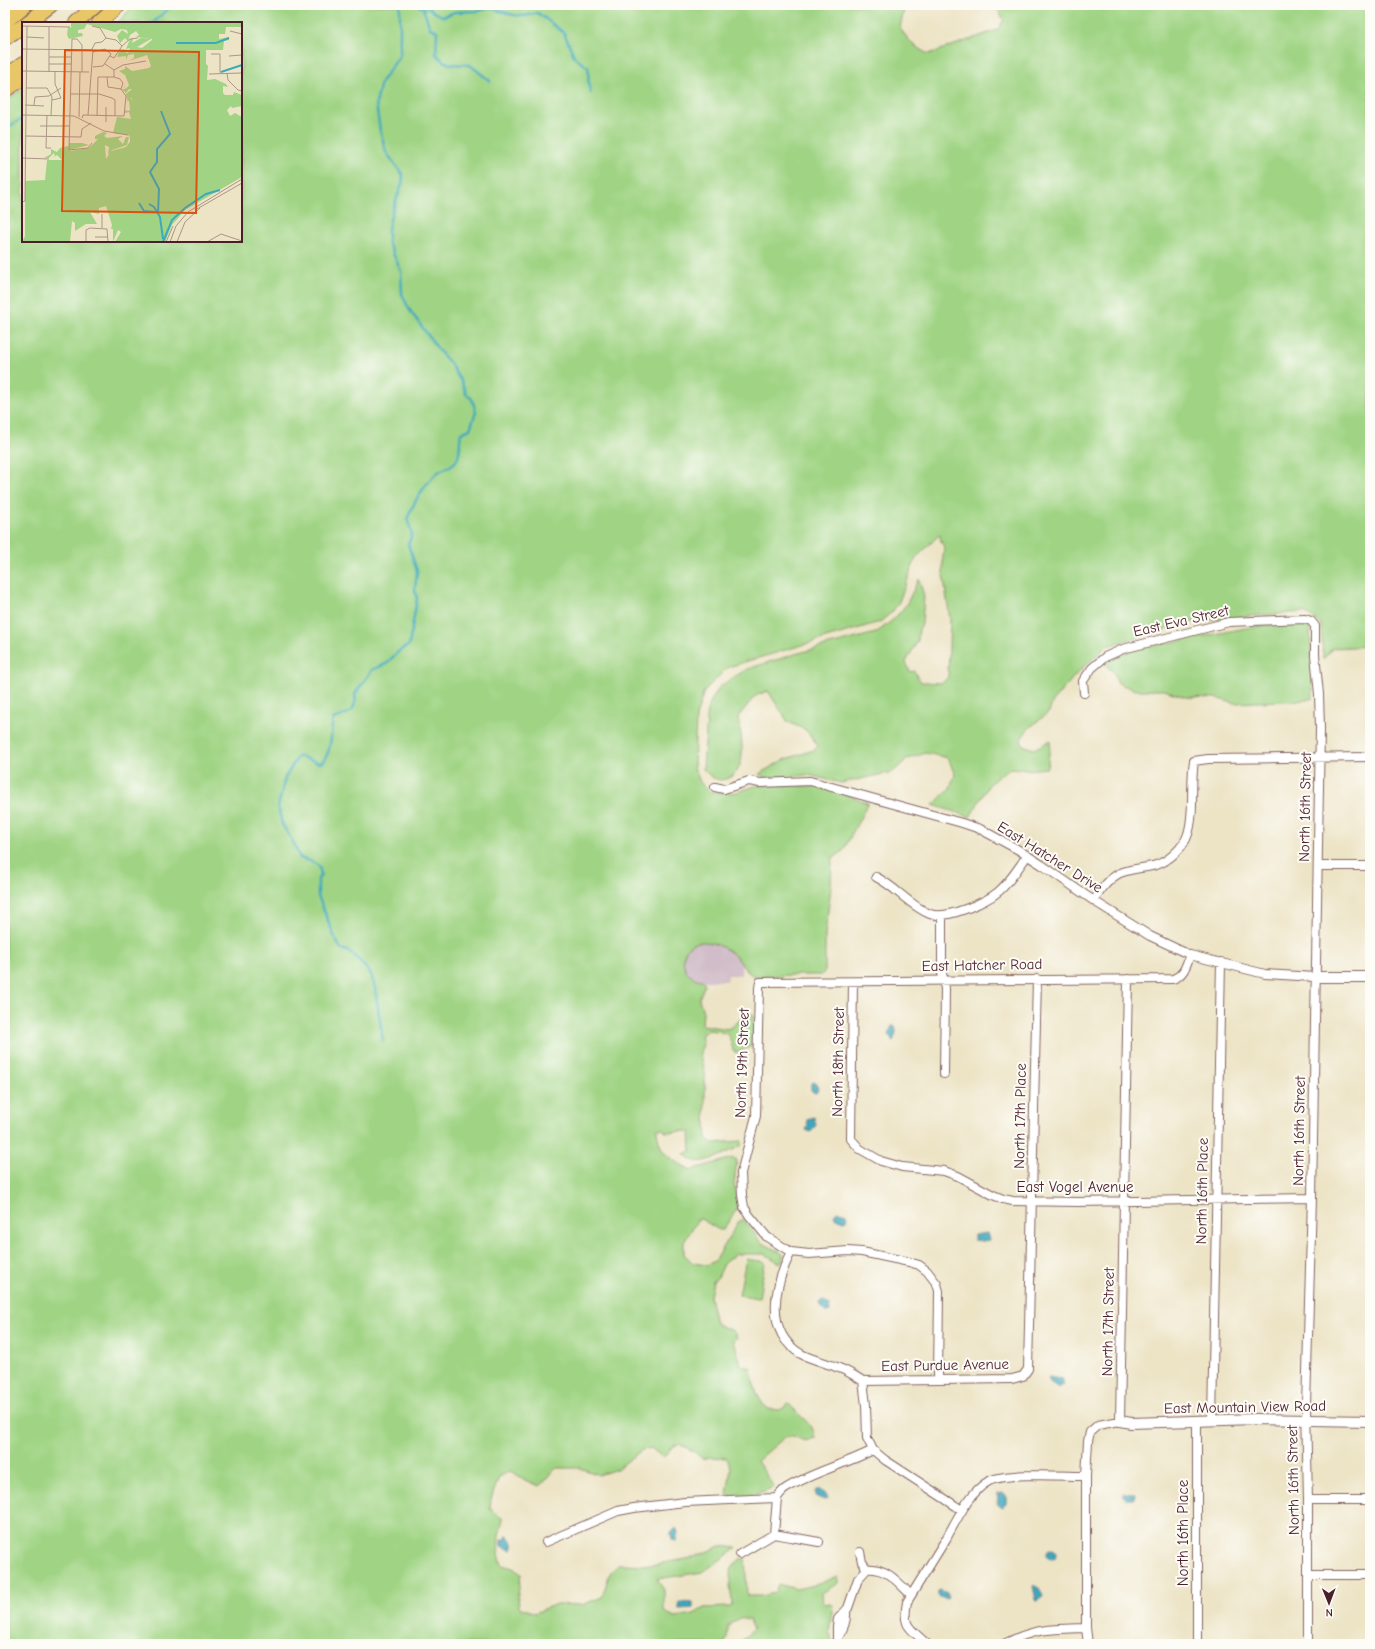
<svg xmlns="http://www.w3.org/2000/svg" width="1375" height="1649" viewBox="0 0 1375 1649" font-family="'Comic Neue',sans-serif">
<rect width="100%" height="100%" fill="#fdfcf7"/>
<filter id="ink" filterUnits="userSpaceOnUse"><feTurbulence type="fractalNoise" baseFrequency=".025" numOctaves="2"/><feDisplacementMap in="SourceGraphic" scale="8" xChannelSelector="R" yChannelSelector="G"/><feConvolveMatrix kernelMatrix="1 2 1 2 8 2 1 2 1" color-interpolation-filters="sRGB"/></filter>
<filter id="wash" filterUnits="userSpaceOnUse"><feTurbulence type="fractalNoise" baseFrequency=".012" numOctaves="4" result="noise"/><feDisplacementMap in="SourceGraphic" scale="16" xChannelSelector="R" yChannelSelector="G"/><feGaussianBlur stdDeviation="0.9" result="paint"/><feColorMatrix in="noise" values="0 0 0 0 0 0 0 0 0 0 0 0 0 0 0 0 0 1.4 0 .05"/><feComposite in="paint" operator="in"/></filter>
<g filter="url(#wash)">
<rect width="100%" height="100%" fill="#ede4c6"/>
<path fill="#d1bdc9" d="M743 939 741 975H728L727 981H675L676 940Z"/>
<path fill="#a0d484" stroke="#757a58" d="M134 5H905L900 28C907 39 916 49 929 54L997 30 1004 20 995 5H1370V646L1333 648 1323 659 1321 624 1304 612 1248 616 1193 622 1107 646 1079 671 1053 701 1049 712 1028 729 1021 739 1023 745 1034 749 1051 740 1047 768 1027 770 1013 768 1007 770 990 783 970 817 933 805 950 788 955 775 948 758 926 753 907 759 893 772 841 783 808 775 766 778 759 774 783 760 814 750 818 746 806 730 788 722 768 691 755 696 738 717C741 735 750 771 726 779 715 782 710 776 703 769L708 706 720 686 747 669 795 654 876 633 894 619 906 605 919 579 924 596 922 624 919 629 918 640 906 662 910 672 914 671 921 682 942 683 948 677 950 620 943 573V554L945 551C944 545 940 543 940 535L938 536 916 558 898 604 892 612 880 622 728 667 704 691 696 717 694 767 700 782 710 792 734 793 755 786 786 785 827 787 868 803 843 851 832 859 831 887 825 935V971L822 975C806 975 789 975 773 976 767 976 760 977 755 976 744 972 743 964 736 957 728 948 712 941 700 942 676 944 679 979 702 980L705 984 699 999 703 1012 702 1025 728 1029 749 1013 753 1015 754 1045 737 1053 733 1051C729 1031 727 1033 709 1030L701 1035 703 1045 700 1052V1056L705 1072V1112L707 1139 712 1143 742 1141 741 1146C730 1151 707 1164 695 1161 691 1160 688 1156 684 1154L691 1151 690 1131 665 1132 664 1129H657C659 1155 669 1158 691 1170L733 1158 737 1160 734 1185 739 1206 723 1230H719L701 1219H698L684 1242V1254L693 1263 707 1265 716 1260 738 1222 743 1219 761 1242 783 1254V1260L780 1263 765 1254H736L725 1262 718 1277 713 1281 710 1297 716 1324 733 1331 737 1338 734 1341 741 1365 751 1368C753 1384 756 1397 767 1409L780 1410 789 1404 812 1427 815 1438 805 1441 793 1436H786L757 1461 774 1487 754 1495H727L731 1468 727 1458 711 1457 702 1459 695 1452 679 1444 673 1446 663 1458 651 1448 642 1450 617 1469 599 1475 580 1468H555L540 1486 527 1481 510 1471 499 1477 491 1499 490 1509 503 1519C498 1537 496 1547 502 1565L513 1568 521 1574 518 1595 519 1607 535 1613 556 1604 582 1605 602 1597 610 1573 619 1564 651 1565 692 1558 720 1546 737 1548 703 1572 657 1579 664 1590V1612L675 1617 694 1614 704 1608 729 1607 732 1604C731 1583 723 1568 745 1557L747 1596H761L775 1593 778 1584 796 1589 819 1584 838 1576V1583L822 1593 823 1603 833 1605 829 1631 832 1641 829 1644H740L744 1638 753 1630 749 1620 739 1618 728 1626 727 1639 724 1644H5V100L23 89V241H241V23H117Z
M1286 623 1310 625 1313 698 1306 700 1233 703 1216 698 1185 697 1164 690H1135L1118 683 1114 673 1104 663 1131 650 1246 628Z
M746 1259 765 1262 759 1298 739 1295Z"/>
<path fill="#3da9bd" stroke="#446474" d="M892 1026H894C898 1031 895 1035 893 1041L888 1035Z
M814 1082 816 1083 818 1089 816 1093 813 1092 811 1090V1083Z
M814 1117 816 1125 811 1132 806 1130 808 1126 807 1119Z
M837 1211 846 1214 847 1220 844 1221 835 1217 834 1215Z
M987 1233 989 1240 983 1241 974 1240V1235Z
M822 1300 829 1305 830 1312 827 1313 821 1308 819 1303Z
M1048 1377 1063 1379 1062 1385 1059 1388 1050 1382Z
M816 1490C822 1489 827 1492 828 1499L824 1500 817 1497 815 1492Z
M1003 1493 1006 1497V1504L1003 1507 997 1505 998 1494Z
M1123 1493H1135L1134 1499H1126L1123 1496Z
M676 1528 678 1532 676 1541 672 1540 671 1533Z
M507 1535 513 1543V1547L511 1550 501 1546V1540L506 1539Z
M1046 1554a5 5 0 1 1 10 0a5 5 0 1 1-10 0Z
M1035 1586 1039 1588 1043 1595 1040 1599 1038 1601 1036 1599 1033 1587Z
M940 1590 947 1593 949 1598 947 1600C942 1597 937 1598 938 1591Z
M679 1602 693 1603V1608L679 1609Z"/>
<g fill="none" stroke-linecap="round" stroke-linejoin="round">
<path stroke="#3da9bd" stroke-width="2.5" d="M417 5 423 8 430 28 437 31 436 54 443 61 450 64 470 65 490 81
M423 8H429L434 12 442 16H445L454 12 477 11 490 8 514 15 525 16 538 13 564 33 575 58 588 67C589 77 587 85 591 93
M153 23 172 5
M5 129 23 118
M383 1041 375 988 371 974 355 956 348 951 341 949 335 938 318 896V879L321 875 319 866 310 861 300 858 292 840 282 824 278 807 285 778 298 756C306 758 313 762 321 763 333 752 330 734 333 719 347 715 358 711 355 694L372 670 386 664 399 651 409 645 417 599 415 590 417 571 408 544C414 534 411 529 407 519 414 502 424 485 437 473 444 467 455 467 458 457 461 450 459 440 461 433L470 429 476 412 472 399 466 394 462 383 450 363 440 352 409 309 402 294 401 271 388 242V228L392 212 402 184 403 175 386 152 380 130 376 104 381 82 400 55V5"/>
</g>
</g>
<g filter="url(#ink)">
<g fill="none" stroke-linecap="round" stroke-linejoin="round">
<g stroke="#836461" stroke-width="10">
<path id="minor" d="M1084 693 1083 681 1092 668 1105 657 1123 649 1229 622 1305 619 1311 621 1315 626V655L1319 694 1320 728 1312 1198 1306 1406 1308 1500V1644
M715 787 724 789 749 781 760 783 810 781 962 823 980 829 1017 849 1042 865 1094 901 1150 936 1190 955 1265 974 1315 977
M1318 866H1370
M876 877C896 887 910 906 930 914 946 920 986 902 998 892 1010 882 1018 868 1027 856
M1094 901C1101 889 1110 876 1123 872 1134 868 1146 868 1156 865 1169 861 1184 847 1188 834 1195 813 1190 783 1194 761L1208 759 1370 757
M942 915V973L945 989 944 1074
M853 982 851 1139 860 1149 881 1161 902 1167 944 1171 958 1176 993 1195 1003 1199 1013 1201 1078 1202 1312 1198
M791 1252C775 1284 763 1331 801 1354 813 1360 827 1363 839 1368 848 1371 855 1376 863 1381
M938 1379 939 1291 937 1284 927 1271 919 1265 909 1262 862 1252 848 1251 809 1254 791 1252 767 1237 749 1215 744 1207 742 1195 741 1173 756 1116 759 988 760 982 1173 979C1184 975 1186 966 1190 955
M863 1381 1012 1379 1023 1376 1028 1369 1037 979
M863 1381 866 1405 867 1438 873 1450 885 1460 962 1510
M1212 1421 1221 962
M1197 1422V1644
M1308 1500H1370
M774 1534 777 1498
M546 1542 618 1511 634 1508 685 1502 777 1498C779 1495 782 1491 785 1489 810 1473 846 1464 873 1450
M860 1552 862 1562 867 1569
M740 1554 774 1534 819 1542
M1308 1575H1370
M837 1640C842 1630 847 1623 846 1611
M834 1644 837 1641V1626L838 1619 848 1608 858 1579 867 1569C886 1567 899 1583 911 1595
M927 1644C910 1628 902 1627 907 1602 920 1581 933 1560 946 1539 956 1521 970 1491 989 1481 1008 1472 1064 1476 1086 1476
M1004 1644C1035 1628 1052 1629 1086 1628
M1088 1644 1086 1628V1476L1088 1441 1090 1432 1098 1425 1120 1421 1128 979"/>
</g>
<g stroke="#836461" stroke-width="12">
<path id="tertiary" d="M1315 977H1370
M1120 1421 1131 1423 1255 1419 1370 1421"/>
</g>
<g stroke="#836461" stroke-width="16">
<path id="motorway" d="M5 22 25 5
M27 23 51 5
M76 23 96 5
M99 23 119 5
M5 38 23 26
M5 77 23 64
M5 90 23 79"/>
</g>
<use href="#minor" stroke="#fff" stroke-width="8"/>
<use href="#tertiary" stroke="#fff" stroke-width="10"/>
<use href="#motorway" stroke="#e9c769" stroke-width="14"/>
</g>
</g>
<g text-anchor="middle" dominant-baseline="central" stroke-width="4" stroke-linejoin="round" paint-order="stroke">
<g font-size="15" fill="#4a1f2b" stroke="#fdfcf7">
<text transform="translate(1181 621) rotate(-13)">East Eva Street</text>
<text transform="translate(1305 807) rotate(-89)">North 16th Street</text>
<text transform="translate(1050 857) rotate(32)">East Hatcher Drive</text>
<text transform="translate(982 965) rotate(-1)">East Hatcher Road</text>
<text transform="translate(838 1062) rotate(-89)">North 18th Street</text>
<text transform="translate(742 1063) rotate(-88)">North 19th Street</text>
<text transform="translate(1020 1116) rotate(-89)">North 17th Place</text>
<text transform="translate(1299 1131) rotate(-89)">North 16th Street</text>
<text x="1075" y="1187">East Vogel Avenue</text>
<text transform="translate(1202 1191) rotate(-89)">North 16th Place</text>
<text transform="translate(1108 1322) rotate(-89)">North 17th Street</text>
<text transform="translate(945 1365) rotate(-1)">East Purdue Avenue</text>
<text transform="translate(1245 1407) rotate(-1)">East Mountain View Road</text>
<text transform="translate(1293 1480) rotate(-91)">North 16th Street</text>
<text transform="translate(1183 1533) rotate(-90)">North 16th Place</text>
</g>
</g>
<g transform="translate(22 22)">
<rect width="220" height="220" fill="#ede4c6"/>
<path d="M49 0H220V5H204L203 12H197V17L207 15V18L202 19 201 28H184V42L186 44 185 58 193 57 204 62 206 65 201 64V71L203 73H211L212 70 220 73V84L210 86 209 84 205 88 208 94 213 91 220 95V155L163 188 150 203 143 220H93L99 210 96 208 91 220V207H89L90 203 84 184 77 186V192L68 190 75 202H64L53 209V201L50 199 48 220H0L3 214V159L23 158 25 138H40L35 133 29 137 33 134 32 131 27 136H22L29 132V127L35 130 38 126 46 124 48 129 67 126 76 117H73V114L81 110 85 111 82 114 85 116 101 114 96 117 101 122 104 115H107L105 123 90 128 86 133 87 125 83 123 84 137 89 129 104 125 108 120V115L106 113 91 111 95 95 109 97 107 90 103 91 102 88 107 89 108 87 107 79 104 78 108 76 112 79 109 76 105 77 104 72 110 67H107L104 71 100 67H103L102 63 104 67 107 63 103 53 97 49 103 47V44L110 49 127 46 129 44 125 33 107 39 112 36V32L106 33 104 38V34L95 35 98 27 106 28 104 31H106L108 26 104 27 108 17H111L110 21 119 16 129 17 115 25 120 26 130 18V17L114 15 117 13 114 9 108 13 106 19 103 16 98 21 95 14 100 8 106 12 105 8 99 7 93 10 65 2 62 7 56 8V11H60L61 14 47 17 45 13 46 5 49 6ZM47 121H60L67 123 47 128Z" fill="#a0d484"/>
<path fill="none" stroke="#3da9bd" stroke-width="2" d="M154 21H194L207 16M199 50 220 43M117 181 122 189 133 190M127 182 132 185 138 195 141 217M136 191 137 167 128 150 135 140V127L148 112 139 89M141 220 150 198 163 186 184 172 198 168"/>
<path fill="none" stroke="#ac9588" stroke-width="1" d="M18 0H44M0 4 48 5M70 4 78 6 84 16M208 9 220 12M5 15 22 16M84 16 94 18 100 24 108 17 116 16M0 27 71 28 66 93M70 27 73 21 80 20 84 16M189 32H198V51M88 34 92 36 100 24M207 34 220 33M27 35H49M27 42H49M83 42 92 48V55M71 45 81 44 89 32 83 27 71 30M92 48 101 43 124 39M0 49 67 50M27 50V4M60 50V23L55 17H50L47 128 66 126 70 121M205 51 206 58 216 68 220 69M187 52 220 51M85 55 86 65 99 67M4 66H25L30 75 29 93M48 72H77L90 76 93 78V94M30 78 39 76 33 62V50M3 83 22 84M12 83 13 75 27 74 39 66M0 93 52 94 82 109 106 113M25 93 24 126H29M75 94 76 55H92L98 57 101 61 99 67M57 95 58 50M60 96 61 93 102 94 104 74 99 67M84 100V85M18 104H47M3 114 59 115 60 107 69 101M0 136 27 137M0 180 3 179 5 4M175 187 220 161M80 192V206M73 215H86M64 220V208L68 206 85 207 86 220M144 220 151 204M148 220 154 204 166 190 220 157M155 220 163 200 178 186M185 220 199 212 220 219"/>
<path fill="#d8530f" fill-opacity="0.15" stroke="#d8530f" stroke-width="2" d="M43 28 177 30 174 191 40 189Z"/>
<rect width="220" height="220" fill="none" stroke="#4a1f2b" stroke-width="2"/>
</g>
<rect width="1375" height="1649" fill="none" stroke="#fdfcf7" stroke-width="20"/>
<g transform="translate(1329 1603) rotate(179)" stroke="#fdfcf7" stroke-width="3" paint-order="stroke">
<path d="M0-3L7 15L0 10L-7 15Z" fill="#4a1f2b"/>
<text y="-6" font-size="11" font-weight="bold" text-anchor="middle" fill="#4a1f2b">N</text>
</g>
</svg>
